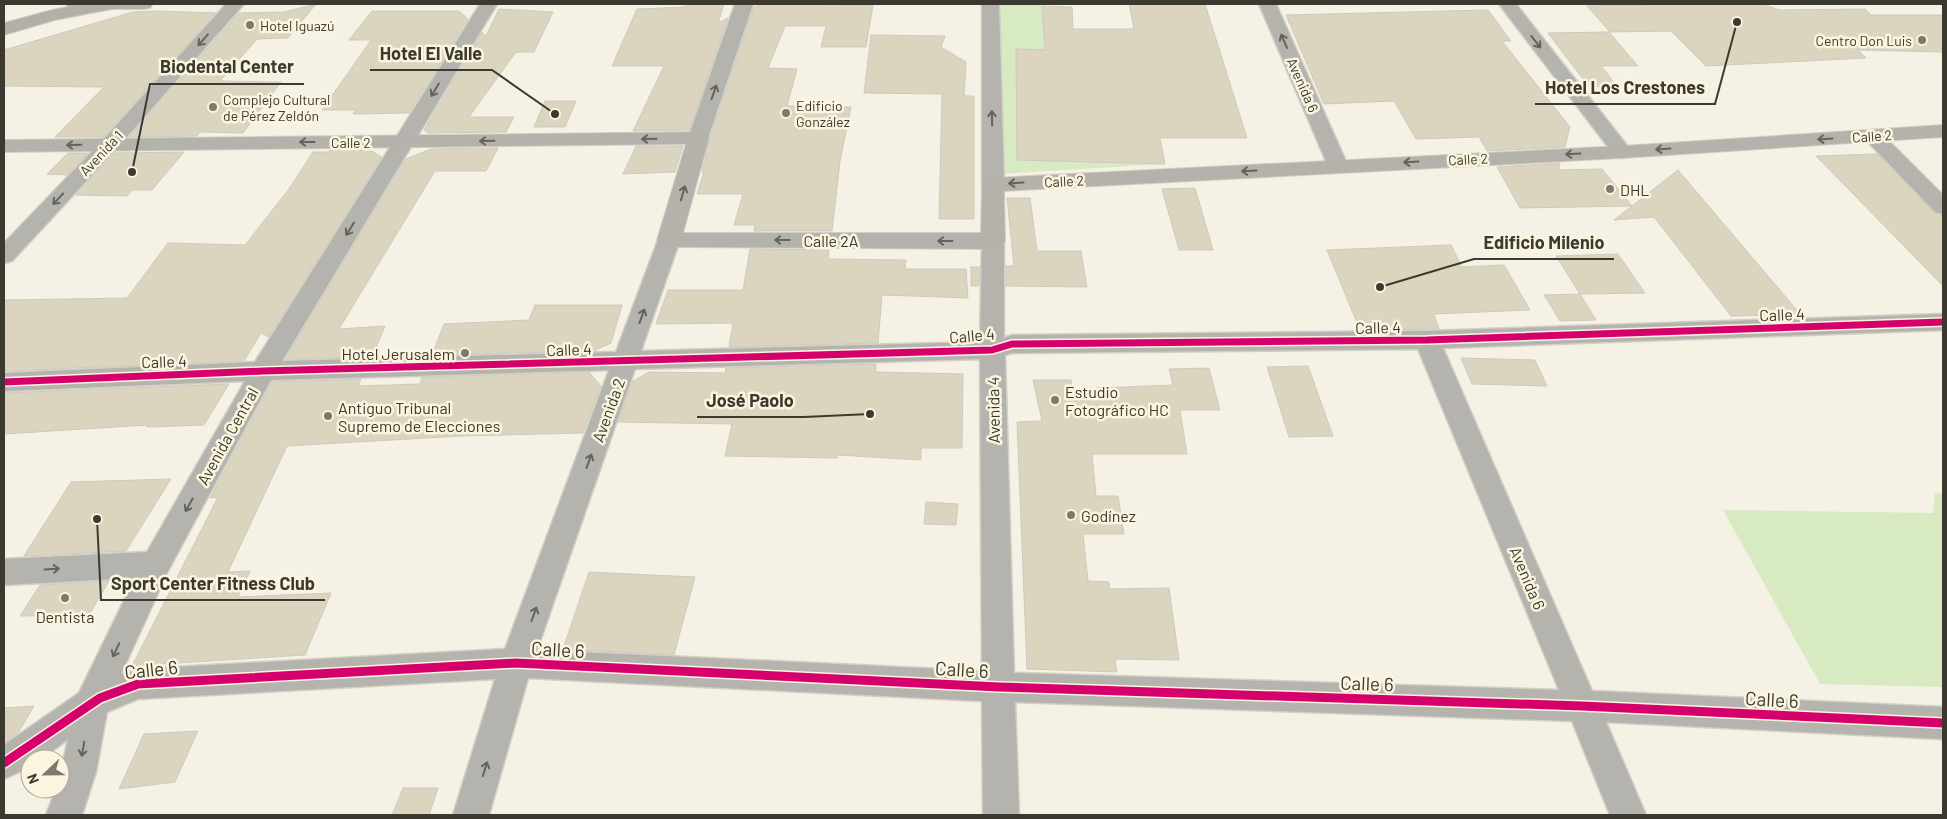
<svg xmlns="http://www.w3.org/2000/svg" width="1947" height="819" viewBox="0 0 1947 819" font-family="Barlow,sans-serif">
<rect width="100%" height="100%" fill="#f5f2e5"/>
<path fill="#d7eac2" d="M998 4H1042L1045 50H1016L1018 159 1165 164 1000 174Z
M1935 493 1943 494V687L1820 684 1723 510 1933 513Z"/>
<path fill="#dbd5c0" stroke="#ccc9c0" d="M316 4 288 38 257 39 220 81 281 82 243 133 200 132 197 136 129 137 239 13 284 12Z
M687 4H724L718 23 728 18 689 130 633 131 664 66H612L637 9 685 7Z
M762 4 873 5 866 47H821L826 26H785L768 68 797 69 787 106 851 107 840 161 832 231H754L755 225H734L743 194H697L704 172H702L710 137 754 7Z
M1129 4H1205L1247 138H1160L1165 164 1017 160 1016 49 1045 50 1042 6 1072 7 1073 29H1134Z
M1643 4H1763L1779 10 1865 9 1871 15H1943V52L1858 50 1866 58 1706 66 1671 31 1610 32 1587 6 1645 5Z
M499 9 553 12 534 52H516L469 117H514L506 132 428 133 424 130 482 32 486 36Z
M1488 10 1511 41H1502L1570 127 1565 147 1487 151 1479 137 1416 139 1394 101 1324 104 1286 15Z
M158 11 216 13 103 137H55L104 87 4 86V50L133 12Z
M372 11H459L468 19 409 113 353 114 355 110H322L371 40H349Z
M1609 32 1638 66H1601L1617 86 1589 87 1548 33Z
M871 35 945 36 941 47 966 62 964 96H974V219H939L942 94 864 93Z
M545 101H576L565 127H534Z
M636 146H683L675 172 623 174Z
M498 148 486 171H435L399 230 339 329 385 326 372 357 285 359 406 159 431 149Z
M330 150H370L382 157 269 337 261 333 244 361 4 371V300L127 298 168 243 245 245 289 189 313 152H329Z
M184 152 152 190H132L127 196 76 195 115 153Z
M68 153H88L67 175 47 174Z
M1877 154 1934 213 1943 216V286L1816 156Z
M1560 163 1558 170 1602 169 1632 206 1520 208 1497 167Z
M1678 170 1801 315 1731 316 1654 217 1614 220Z
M1195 188 1213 250H1179L1162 189Z
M1007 198H1030L1037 251H1081L1087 287 1006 286V266H1014Z
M1451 245 1462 267 1504 265 1530 310 1434 314 1439 329 1360 330 1327 250Z
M750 249 829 250 828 259 906 260 905 269H966L968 298 882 295 878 343 729 347 733 323 656 324 668 290H743Z
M1618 254 1645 293 1580 294 1556 256Z
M971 267H980L979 286H971Z
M1580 294 1596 320 1560 321 1544 295Z
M535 305H622L611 343 594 351 432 355 444 324 529 320Z
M1461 358 1535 360 1547 386 1472 384Z
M876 364V372L963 374 962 448H921V460L838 455 837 458 725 456 732 424 618 422 633 381 649 372 725 373 726 368Z
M1308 366 1333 436 1289 437 1267 367Z
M1209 368 1220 410H1180L1187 454H1092L1096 496H1118L1124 534H1083L1088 581 1109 582 1110 589 1169 588 1179 660 1115 659 1117 672 1027 669 1017 422 1042 421 1033 380H1071L1072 389 1173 385 1169 369Z
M589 372 601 386 583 433 462 436 287 446 228 572 250 571 238 597 331 593 305 655 132 666 218 497 210 498 272 382 361 379 358 386 420 384 422 377Z
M229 384 204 425 147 427 148 425 4 434V393Z
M171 479 126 551 24 556 71 482Z
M926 502 958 504 956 525 924 524Z
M589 572 695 577 674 655 563 649Z
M109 581 89 615 20 616 40 585Z
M34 706 18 733 4 743V708Z
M198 731 175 782 119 789 144 734Z
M403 788H438L429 815H392Z"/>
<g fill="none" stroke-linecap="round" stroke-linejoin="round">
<g stroke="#d2d0c6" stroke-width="3">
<path id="street" d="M226 4H244L116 149 12 261 4 263V243L102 141Z
M480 4H497L282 361 616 352 658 240 661 235 669 233 677 235 680 240 641 351 980 342 982 241 985 236 993 234 1001 236 1004 241V338L1012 335 1427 331 1943 314V330L1443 348 1592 691 1943 707V739L1606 722 1646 815H1610L1572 721 1015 702 1019 815H983L982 701 528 678 489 815H453L495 679 138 699 107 712 96 772 82 815H46L56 789H60V777L68 739 42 759H30V767L4 779V745L79 693 135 578 4 585V559L147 552 245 381 4 391V373L255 362ZM1418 349 1559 690 1014 673 1005 355 1012 353ZM980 359 982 671 537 650 635 369ZM609 370 505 649 138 669 121 674 169 569 271 380Z
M735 4H753L708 138 705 142 698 144 691 142 688 138Z
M982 4H999L1004 185 1001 190 993 191 985 190 982 185Z
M1259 4H1276L1348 166 1345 170 1338 172 1331 170 1328 166Z
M1499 4H1516L1629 148 1632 152 1629 156 1622 158 1615 156Z
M1873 130 1880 132 1943 195V214L1935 212 1866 140 1863 136 1866 132Z"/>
</g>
<g stroke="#d2d0c6" stroke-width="2">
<path id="secondary" d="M66 4H153L150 8 144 9H75L69 8Z
M1943 125V137L1622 158 1004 191 1005 241 1001 246 993 249 669 247 661 245 657 240 686 144 4 152V140L698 132 705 134 709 138 683 233H981L982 185 985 180 993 178 1622 146Z"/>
</g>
<g stroke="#d2d0c6" stroke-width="2">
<path id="highway" d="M83 4H120L117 8 55 20 4 35V23L52 10Z"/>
</g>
<use href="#street" fill="#b4b3ae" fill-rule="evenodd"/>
<use href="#secondary" fill="#b4b2aa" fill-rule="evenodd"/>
<use href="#highway" fill="#b3b0a8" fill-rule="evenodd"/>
<g stroke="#fbf5df" stroke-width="10">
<path id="cycleway-far1" d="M4 382 263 371 992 350 1012 344 1427 340 1943 322"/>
</g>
<g stroke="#fbf5df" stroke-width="12">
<path id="cycleway" d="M4 763 100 698 138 684 516 663 999 687 1582 706 1943 723"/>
</g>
<use href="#cycleway-far1" stroke="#d6006c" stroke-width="7"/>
<use href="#cycleway" stroke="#d6006c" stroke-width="9"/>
</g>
<defs><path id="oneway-shaft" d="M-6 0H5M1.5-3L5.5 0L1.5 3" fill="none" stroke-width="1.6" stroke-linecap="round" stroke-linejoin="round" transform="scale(1.25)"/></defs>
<g stroke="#65645c">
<use href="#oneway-shaft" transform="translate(203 40) rotate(131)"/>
<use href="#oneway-shaft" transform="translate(1284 41) rotate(-114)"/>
<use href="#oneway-shaft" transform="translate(1536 42) rotate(52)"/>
<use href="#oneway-shaft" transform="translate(435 90) rotate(121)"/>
<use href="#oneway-shaft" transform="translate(714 92) rotate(-71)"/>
<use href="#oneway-shaft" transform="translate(992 118) rotate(-91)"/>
<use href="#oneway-shaft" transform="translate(58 199) rotate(133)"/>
<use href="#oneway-shaft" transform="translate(350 229) rotate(122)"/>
<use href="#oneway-shaft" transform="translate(642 316) rotate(-70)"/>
<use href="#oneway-shaft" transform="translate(589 461) rotate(-70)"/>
<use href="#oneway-shaft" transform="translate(189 505) rotate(119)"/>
<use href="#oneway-shaft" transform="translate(52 569) rotate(-3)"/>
<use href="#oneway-shaft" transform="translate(534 614) rotate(-70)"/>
<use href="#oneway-shaft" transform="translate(116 650) rotate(115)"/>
<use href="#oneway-shaft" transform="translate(83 749) rotate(100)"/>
<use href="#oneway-shaft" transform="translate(485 769) rotate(-73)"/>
</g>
<g stroke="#65635b">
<use href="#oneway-shaft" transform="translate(649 139) rotate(179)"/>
<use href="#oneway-shaft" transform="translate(1825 139) rotate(176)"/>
<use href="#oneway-shaft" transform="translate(487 141) rotate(179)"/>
<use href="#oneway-shaft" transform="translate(307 142) rotate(180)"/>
<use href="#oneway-shaft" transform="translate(74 145) rotate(179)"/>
<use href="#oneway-shaft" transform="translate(1663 149) rotate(176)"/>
<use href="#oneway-shaft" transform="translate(1573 154) rotate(177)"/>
<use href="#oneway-shaft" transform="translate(1411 162) rotate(177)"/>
<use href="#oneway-shaft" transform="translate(1249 171) rotate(177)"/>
<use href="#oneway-shaft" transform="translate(1016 183) rotate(177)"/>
<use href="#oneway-shaft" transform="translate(683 193) rotate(-74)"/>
<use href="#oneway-shaft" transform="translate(782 240) rotate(-180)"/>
<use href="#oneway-shaft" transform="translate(945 241) rotate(-180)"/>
</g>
<g fill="#7c7a6f" stroke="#fbf5df" stroke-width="2">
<circle cx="250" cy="25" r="5"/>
<circle cx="1922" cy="40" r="5"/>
<circle cx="213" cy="107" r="5"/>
<circle cx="786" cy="113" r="5"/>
<circle cx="1610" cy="189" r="5"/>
<circle cx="465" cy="353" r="5"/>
<circle cx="1055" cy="400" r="5"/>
<circle cx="328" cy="416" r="5"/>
<circle cx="1071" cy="515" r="5"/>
<circle cx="65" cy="598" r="5"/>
</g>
<g text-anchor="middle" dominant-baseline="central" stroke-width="5" stroke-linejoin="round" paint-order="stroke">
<g font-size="14" fill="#3b3930" stroke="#fbf5df" text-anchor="start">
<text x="260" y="25">Hotel Iguazú</text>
<text x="1912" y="40" text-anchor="end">Centro Don Luis</text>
<text x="223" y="99">Complejo Cultural<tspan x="223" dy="16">de Pérez Zeldón</tspan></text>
<text x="796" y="105">Edificio<tspan x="796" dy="16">González</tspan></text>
</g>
<g font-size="14" fill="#3b3930" stroke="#fbf5df">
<text transform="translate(1303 85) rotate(66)">Avenida 6</text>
<text transform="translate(1872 136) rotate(-4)">Calle 2</text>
<text x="351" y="142">Calle 2</text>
<text transform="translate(101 153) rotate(-47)">Avenida 1</text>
<text transform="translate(1468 159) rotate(-3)">Calle 2</text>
<text transform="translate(1064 181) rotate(-3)">Calle 2</text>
</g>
<g font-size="16" fill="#3b3930" stroke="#fbf5df" text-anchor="start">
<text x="1620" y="189">DHL</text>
<text x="455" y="353" text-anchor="end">Hotel Jerusalem</text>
<text x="1065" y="391">Estudio<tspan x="1065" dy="18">Fotográfico HC</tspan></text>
<text x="338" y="407">Antiguo Tribunal<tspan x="338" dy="18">Supremo de Elecciones</tspan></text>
<text x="1081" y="515">Godínez</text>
<text x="65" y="616" text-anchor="middle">Dentista</text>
</g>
<g font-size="16" fill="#3b3930" stroke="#fbf5df">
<text x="831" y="240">Calle 2A</text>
<text transform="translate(1782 314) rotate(-2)">Calle 4</text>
<text transform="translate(1378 327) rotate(-1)">Calle 4</text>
<text transform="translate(972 335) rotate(-5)">Calle 4</text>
<text transform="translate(569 349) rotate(-2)">Calle 4</text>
<text transform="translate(164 361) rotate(-2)">Calle 4</text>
<text transform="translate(608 410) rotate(-70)">Avenida 2</text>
<text transform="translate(993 410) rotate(-91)">Avenida 4</text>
<text transform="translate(227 436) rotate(-61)">Avenida Central</text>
<text transform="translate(1528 578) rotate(67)">Avenida 6</text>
</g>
<g font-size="19" fill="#3b3930" stroke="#fbf5df">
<text transform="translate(558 649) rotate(3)">Calle 6</text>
<text transform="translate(151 669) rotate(-6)">Calle 6</text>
<text transform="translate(962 669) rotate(3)">Calle 6</text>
<text transform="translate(1367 683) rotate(2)">Calle 6</text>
<text transform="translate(1772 699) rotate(3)">Calle 6</text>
</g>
</g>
<path fill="none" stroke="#3b3930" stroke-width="2" d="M555 114L492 70H370M132 172L150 84H304M1737 22L1715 104H1535M1380 287L1474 259H1614M870 414L804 417H697M97 519L101 600H325"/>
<g fill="#3b3930" stroke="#fbf5df" stroke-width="2">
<circle cx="555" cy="114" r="5"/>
<circle cx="132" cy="172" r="5"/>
<circle cx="1737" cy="22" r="5"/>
<circle cx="1380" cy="287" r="5"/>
<circle cx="870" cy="414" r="5"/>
<circle cx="97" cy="519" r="5"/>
</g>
<g font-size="18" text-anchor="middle" font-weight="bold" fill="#3b3930" stroke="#fbf5df" stroke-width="5" stroke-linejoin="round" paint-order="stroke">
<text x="431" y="60">Hotel El Valle</text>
<text x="227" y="73">Biodental Center</text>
<text x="1625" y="94">Hotel Los Crestones</text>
<text x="1544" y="249">Edificio Milenio</text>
<text x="750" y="407">José Paolo</text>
<text x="213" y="590">Sport Center Fitness Club</text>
</g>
<rect width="1947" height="819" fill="none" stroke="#3b3930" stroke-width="10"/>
<g transform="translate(45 774) rotate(248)"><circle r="24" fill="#fbf5df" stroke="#aeaa99"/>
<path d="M0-4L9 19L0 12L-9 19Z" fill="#7c7a6f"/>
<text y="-8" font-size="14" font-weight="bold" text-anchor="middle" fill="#3b3930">N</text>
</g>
</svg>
